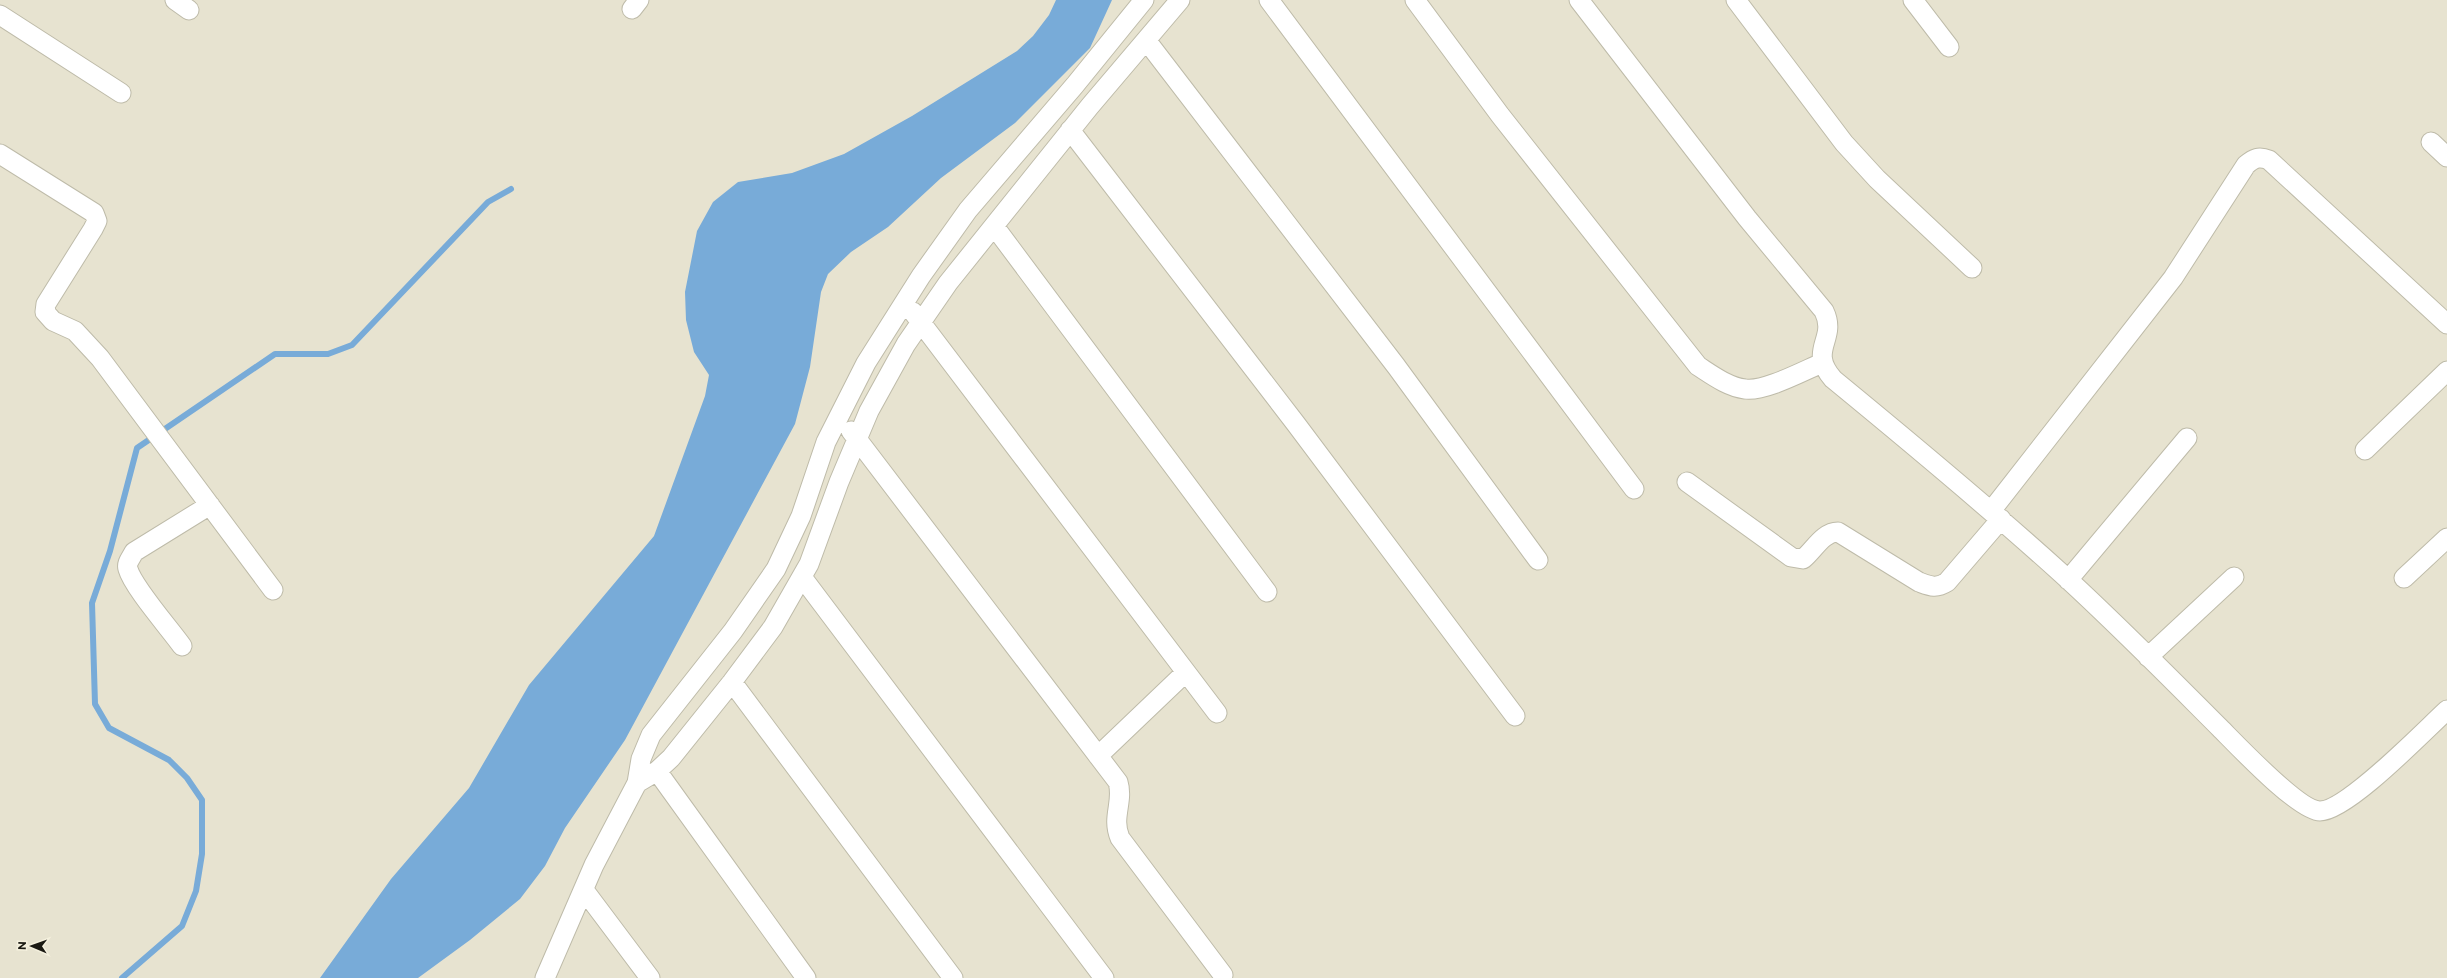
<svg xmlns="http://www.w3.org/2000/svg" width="2447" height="978" viewBox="0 0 2447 978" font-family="Montserrat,sans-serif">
<rect width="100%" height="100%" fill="#e7e3d0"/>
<path fill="#78abd8" d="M1056 0H1112L1090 48 1015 123 941 178 888 227 851 252 828 274 821 292 810 367 795 424 625 740 565 828 545 866 520 899 470 940 418 978H320L391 879 469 788 529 685 654 536 705 396 709 375 694 352 686 320 685 292 697 231 713 202 738 182 792 173 844 154 912 116 1017 51 1033 36 1049 15Z"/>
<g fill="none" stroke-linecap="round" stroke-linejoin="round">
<path stroke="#78abd8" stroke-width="6" d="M122 978 182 926 196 891 202 854V800L187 778 169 760 109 728 95 704 92 603 110 551 137 448 275 354H328L352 345 488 202 511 189"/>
<g stroke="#bebba9" stroke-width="21">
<path id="minor" d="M175 0 189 10
M1269 0 1634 489
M1415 0 1500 115 1698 366C1712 375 1728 387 1745 389 1764 392 1803 371 1822 363
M1579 0 1747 218 1824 311C1838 340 1807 349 1833 379 1911 443 1987 506 2061 573 2116 623 2168 676 2220 728 2237 745 2299 811 2320 811 2347 811 2424 731 2447 710
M1736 0 1844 143 1877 179 1972 268
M1913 0 1949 47
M632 9 639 0
M0 15 121 93
M1146 40 1396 366 1538 560
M1070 130 1296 424 1515 716
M2431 142 2447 157
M0 154 94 213 97 221 93 229 46 304 45 312 53 321 75 331 100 358 273 590
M994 226 1267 592
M913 312 1217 713
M851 431 1118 782C1124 802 1111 817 1120 838L1223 975
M2365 450 2447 371
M1687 482 1791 557 1803 559C1814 550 1823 532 1838 532L1919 582C1930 586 1936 589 1947 582L2001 519
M1991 511 2173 278 2246 165C2254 158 2259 156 2269 160L2447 324
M802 577 1104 978
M2404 578 2447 538
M2068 580 2187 438
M182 646C170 629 133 587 128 569 126 563 131 558 134 552L210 505
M2148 657 2234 577
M732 682 953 978
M1098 756 1186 672
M657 771 806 978
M637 783 657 771 671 758 732 682 773 627 809 564 839 482 869 411 906 344 948 283 1090 106 1180 0
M584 890 650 978
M545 978 594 865 637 783 641 759 651 735 733 631 776 569 801 516 826 442 866 363 921 276 968 210 1075 85 1144 0"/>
</g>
<use href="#minor" stroke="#fff" stroke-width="19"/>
</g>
<g transform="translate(32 946) rotate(272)" stroke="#f4f0dd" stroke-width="3" paint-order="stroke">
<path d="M0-3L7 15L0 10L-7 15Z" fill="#1a1912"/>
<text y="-6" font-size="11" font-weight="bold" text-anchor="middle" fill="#1a1912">N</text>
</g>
</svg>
